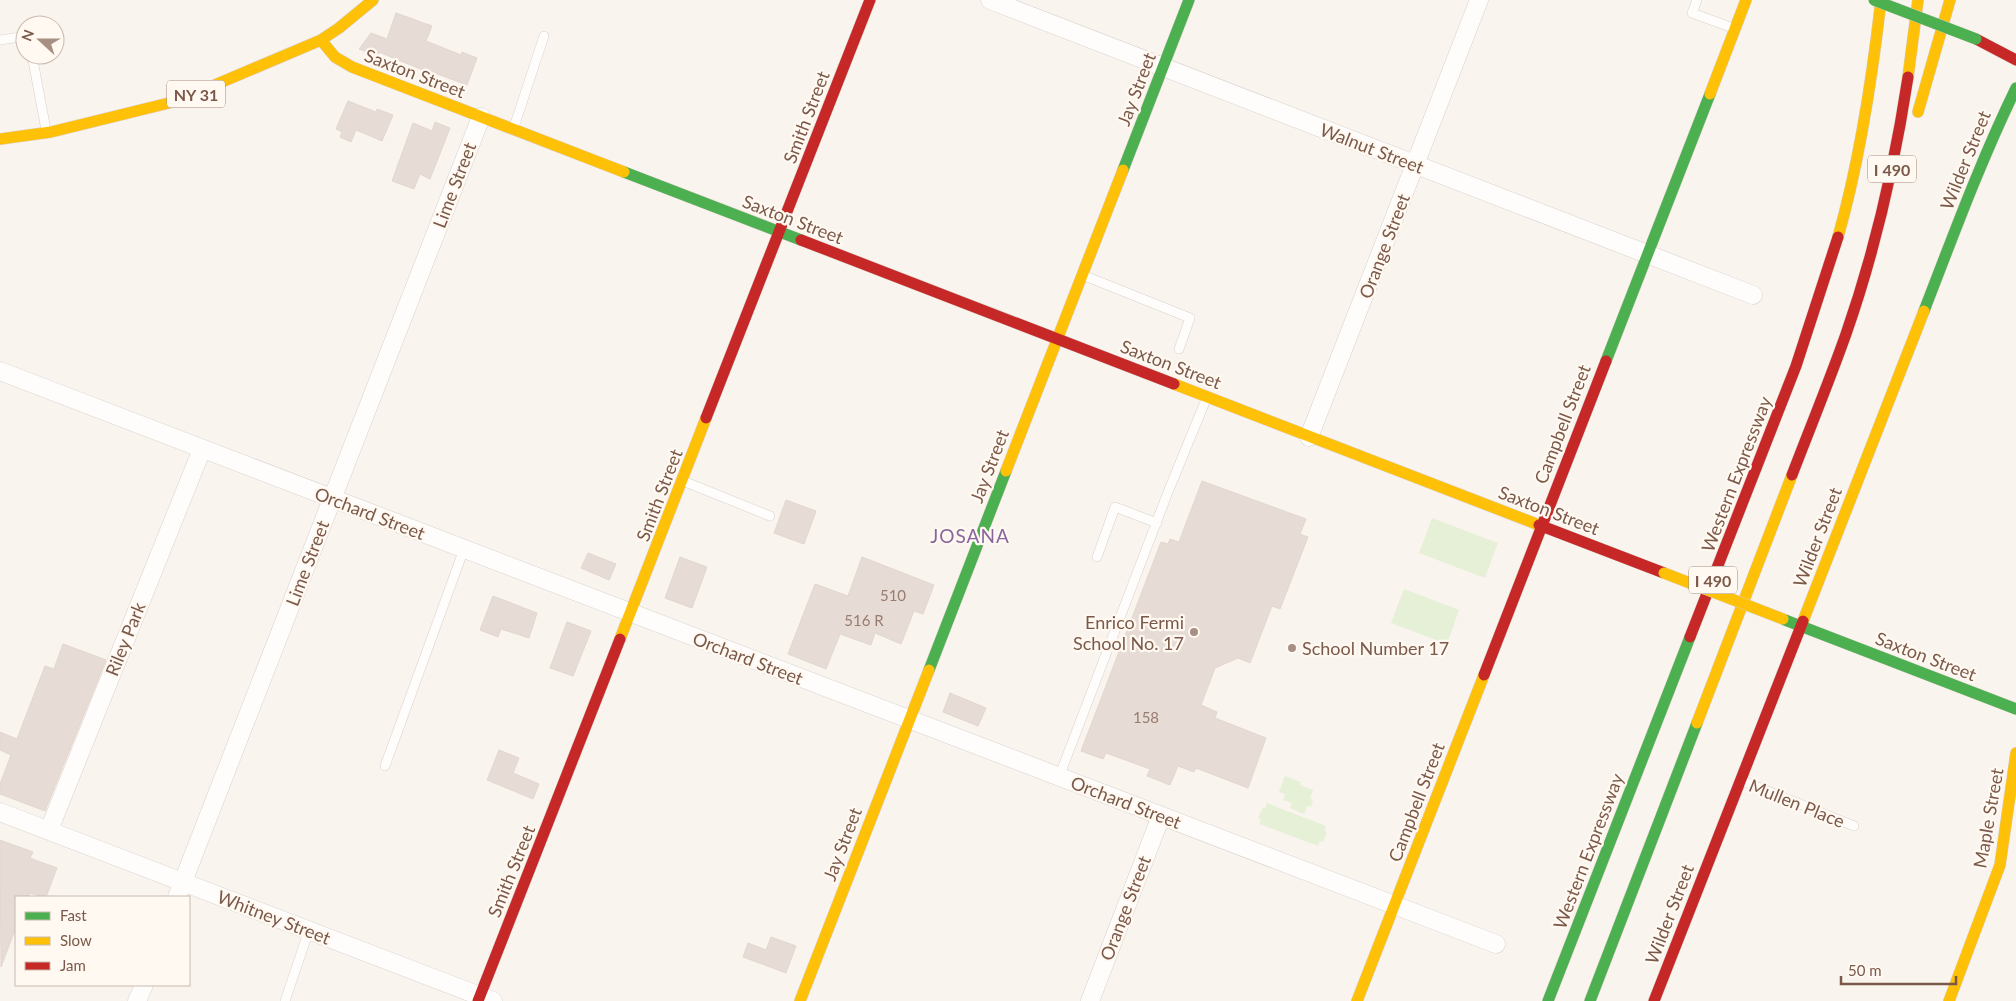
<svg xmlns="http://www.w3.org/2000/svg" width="2016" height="1001" viewBox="0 0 2016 1001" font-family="Lato,sans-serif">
<rect width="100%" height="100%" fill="#f9f4ee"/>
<path fill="#e6f0d7" d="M1432 518 1498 543 1485 578 1419 553Z
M1404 589 1459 610 1447 644 1391 623Z
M1285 776 1301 782 1300 785 1313 790 1310 798 1313 800 1311 807 1307 806 1304 814 1290 808 1292 803 1283 800 1285 794 1279 792Z
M1267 803 1326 826 1324 831 1327 832 1323 842 1320 841 1318 846 1259 824 1261 819 1258 818 1263 807 1265 808Z"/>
<path fill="#e6dcd5" stroke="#e2d7cf" d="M396 13 432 26 426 41 461 55 462 52 477 58 467 85 435 73V75L379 52 378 56 359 49 371 33 387 39Z
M348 101 376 112 377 109 393 115 382 141 356 130 351 142 340 137 342 132 336 129Z
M435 122 450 128 430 179 420 174 414 189 392 181 413 123 432 131Z
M1202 481 1306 519 1300 534 1308 537 1280 609 1272 606 1250 663 1238 658 1215 668 1201 705 1217 712 1215 718 1266 738 1248 788 1196 768 1194 772 1178 766 1170 785 1147 776 1150 769 1106 753 1103 759 1081 751 1161 542 1168 544 1170 539 1179 542Z
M786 500 816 511 804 544 774 533Z
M588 553 616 564 609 580 581 568Z
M680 557 707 567 692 608 665 598Z
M862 557 934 585 923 614 914 611 901 644 875 633 871 645 840 634 826 669 788 654 815 584 848 596Z
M493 596 537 613 529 638 501 629 498 637 480 630Z
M567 622 591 631 573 676 550 668Z
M63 644 106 660 45 811 0 794V784L11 755 0 750V732L17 739 45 666 54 669Z
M950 693 986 708 978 726 943 712Z
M499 750 519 758 513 773 539 784 533 799 487 780Z
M0 840 33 852 30 858 57 868 46 897 30 893 28 897H16V927L1 967Z
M771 937 796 946 786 973 743 957 748 943 766 950Z"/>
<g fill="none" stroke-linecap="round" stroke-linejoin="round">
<g stroke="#d9d1cc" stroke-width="10">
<path id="lane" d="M1697 0 1692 13 1733 28
M0 40 20 37 25 42
M32 55 46 130
M514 127 544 36
M1085 276 1190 318 1179 349
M683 481 770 516
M1097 557 1115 507 1157 523
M385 766 464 549
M1059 777 1168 492 1207 397
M1743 781 1854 826
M285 1001 309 930"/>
</g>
<g stroke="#d9d1cc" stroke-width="19">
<path id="street" d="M990 0 1753 295
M0 371 1496 944
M1309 437 1479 0
M0 812 493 1001
M49 830 202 449
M177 897 481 117
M137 1001 144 985
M1090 1001 1161 816"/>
</g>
<g stroke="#d9cfc9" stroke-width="12">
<path id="fast" d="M1123 170 1189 0
M624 172 801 240
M1924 311C1953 236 1981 160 2016 88
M1606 361 1710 94
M1785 620 2016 709
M929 670 1006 471
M1548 1001 1690 637
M1590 1001 1697 723"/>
</g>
<g stroke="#d9cfc9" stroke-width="12">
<path id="slow" d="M321 40 335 57 352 67 624 172
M1908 77 1918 0
M1710 94 1746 0
M1918 112 1950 0
M0 139 51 132 177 101 321 40 339 28 373 0
M1838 237C1860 160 1872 80 1881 0
M1174 384 1539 525
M1006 471 1123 170
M1803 621 1924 311
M620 639 706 418
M1697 723 1792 475
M800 1001 929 670
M1357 1001 1484 675
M1949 1001 2000 865 2016 753"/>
</g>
<g stroke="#d9cfc9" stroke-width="12">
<path id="jam" d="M1976 39 2016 60
M801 240 1174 384
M706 418 870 0
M1792 475C1810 428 1829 382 1846 334 1875 251 1895 163 1908 77
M1539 525 1664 573
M1690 637 1796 366 1838 237
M1484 675 1606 361
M478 1001 620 639
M1654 1001 1803 621"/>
</g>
<use href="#lane" stroke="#fefdfc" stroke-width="9"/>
<use href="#street" stroke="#fefdfc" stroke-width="18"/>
<use href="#fast" stroke="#4caf50" stroke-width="11"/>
<use href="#slow" stroke="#ffc107" stroke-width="11"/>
<use href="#jam" stroke="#c62828" stroke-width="11"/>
<g stroke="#d9cfc9" stroke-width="12" stroke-linecap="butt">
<path id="fast-bridge" d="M1874 0 1976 39"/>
</g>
<g stroke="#d9cfc9" stroke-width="12" stroke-linecap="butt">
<path id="slow-bridge" d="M1664 573 1783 619"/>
</g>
<use href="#fast-bridge" stroke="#4caf50" stroke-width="11"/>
<use href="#slow-bridge" stroke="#ffc107" stroke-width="11"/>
</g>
<g fill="#a78f83" stroke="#fff9f1" stroke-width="2">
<circle cx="1194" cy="632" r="5"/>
<circle cx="1292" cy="648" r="5"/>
</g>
<g text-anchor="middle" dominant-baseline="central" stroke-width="4.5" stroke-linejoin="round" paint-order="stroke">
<g font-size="15" fill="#987c6f">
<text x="893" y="595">510</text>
<text x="864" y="620">516 R</text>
<text x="1146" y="717">158</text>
</g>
<g fill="#fff9f1" stroke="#a3897c" stroke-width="1">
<rect x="167" y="80.5" width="58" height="27" rx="4"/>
<rect x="1868" y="155.5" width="48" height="27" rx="4"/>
<rect x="1689" y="566.5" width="48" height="27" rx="4"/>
</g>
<g font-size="16" font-weight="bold" fill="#7b594a">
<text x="196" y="94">NY 31</text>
<text x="1892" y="169">I 490</text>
<text x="1713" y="580">I 490</text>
</g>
<g font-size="18" fill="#7b594a" stroke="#fff9f1">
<text transform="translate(415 73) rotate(21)">Saxton Street</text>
<text transform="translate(1136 89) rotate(-69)">Jay Street</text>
<text transform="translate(806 117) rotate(-69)">Smith Street</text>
<text transform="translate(1372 148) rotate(21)">Walnut Street</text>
<text transform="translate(1965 160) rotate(-68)">Wilder Street</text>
<text transform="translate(454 185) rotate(-69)">Lime Street</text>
<text transform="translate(793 219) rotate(21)">Saxton Street</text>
<text transform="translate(1384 246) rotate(-69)">Orange Street</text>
<text transform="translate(1171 364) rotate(21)">Saxton Street</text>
<text transform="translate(1562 424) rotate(-69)">Campbell Street</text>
<text transform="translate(989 466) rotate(-69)">Jay Street</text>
<text transform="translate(1736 474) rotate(-69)">Western Expressway</text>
<text transform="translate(659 495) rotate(-69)">Smith Street</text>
<text transform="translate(1549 510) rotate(21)">Saxton Street</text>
<text transform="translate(370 513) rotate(21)">Orchard Street</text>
<text transform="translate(1817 537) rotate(-69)">Wilder Street</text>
<text transform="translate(307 563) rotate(-69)">Lime Street</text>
<text transform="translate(125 639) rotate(-68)">Riley Park</text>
<text transform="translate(1926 656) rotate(21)">Saxton Street</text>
<text transform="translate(748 658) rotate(21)">Orchard Street</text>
<text transform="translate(1126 802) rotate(21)">Orchard Street</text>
<text transform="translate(1416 802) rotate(-69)">Campbell Street</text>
<text transform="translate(1797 803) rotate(22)">Mullen Place</text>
<text transform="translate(1988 818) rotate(-80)">Maple Street</text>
<text transform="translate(842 844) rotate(-69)">Jay Street</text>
<text transform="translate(1588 851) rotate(-69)">Western Expressway</text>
<text transform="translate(511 871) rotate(-68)">Smith Street</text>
<text transform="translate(1125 908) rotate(-69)">Orange Street</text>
<text transform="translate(1669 914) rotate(-69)">Wilder Street</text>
<text transform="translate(274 917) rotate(21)">Whitney Street</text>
</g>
<g font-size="18" fill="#7b594a" stroke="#fff9f1" text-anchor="end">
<text x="1184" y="622">Enrico Fermi<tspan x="1184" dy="21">School No. 17</tspan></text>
<text x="1302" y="648" text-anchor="start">School Number 17</text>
</g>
<g font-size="19" letter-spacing="1" fill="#89669e" stroke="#fff9f1">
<text x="970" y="535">JOSANA</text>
</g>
</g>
<rect x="15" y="896" width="175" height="90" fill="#fff9f1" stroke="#cab9ae"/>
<rect x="25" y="912" width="25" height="8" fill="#4caf50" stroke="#cab9ae"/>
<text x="60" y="921" font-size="15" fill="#7b594a">Fast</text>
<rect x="25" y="937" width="25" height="8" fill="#ffc107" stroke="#cab9ae"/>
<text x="60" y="946" font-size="15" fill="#7b594a">Slow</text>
<rect x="25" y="962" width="25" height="8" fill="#c62828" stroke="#cab9ae"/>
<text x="60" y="971" font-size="15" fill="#7b594a">Jam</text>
<g transform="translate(40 40) rotate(291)"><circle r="24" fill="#fff9f1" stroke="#cab9ae"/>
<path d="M0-4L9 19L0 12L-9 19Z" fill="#a78f83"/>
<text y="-8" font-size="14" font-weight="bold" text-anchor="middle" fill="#7b594a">N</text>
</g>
<path d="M1841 976v8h115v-8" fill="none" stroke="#7b594a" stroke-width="2.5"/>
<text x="1848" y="976" font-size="15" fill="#7b594a" stroke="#fff9f1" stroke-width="4" paint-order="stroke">50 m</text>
</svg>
